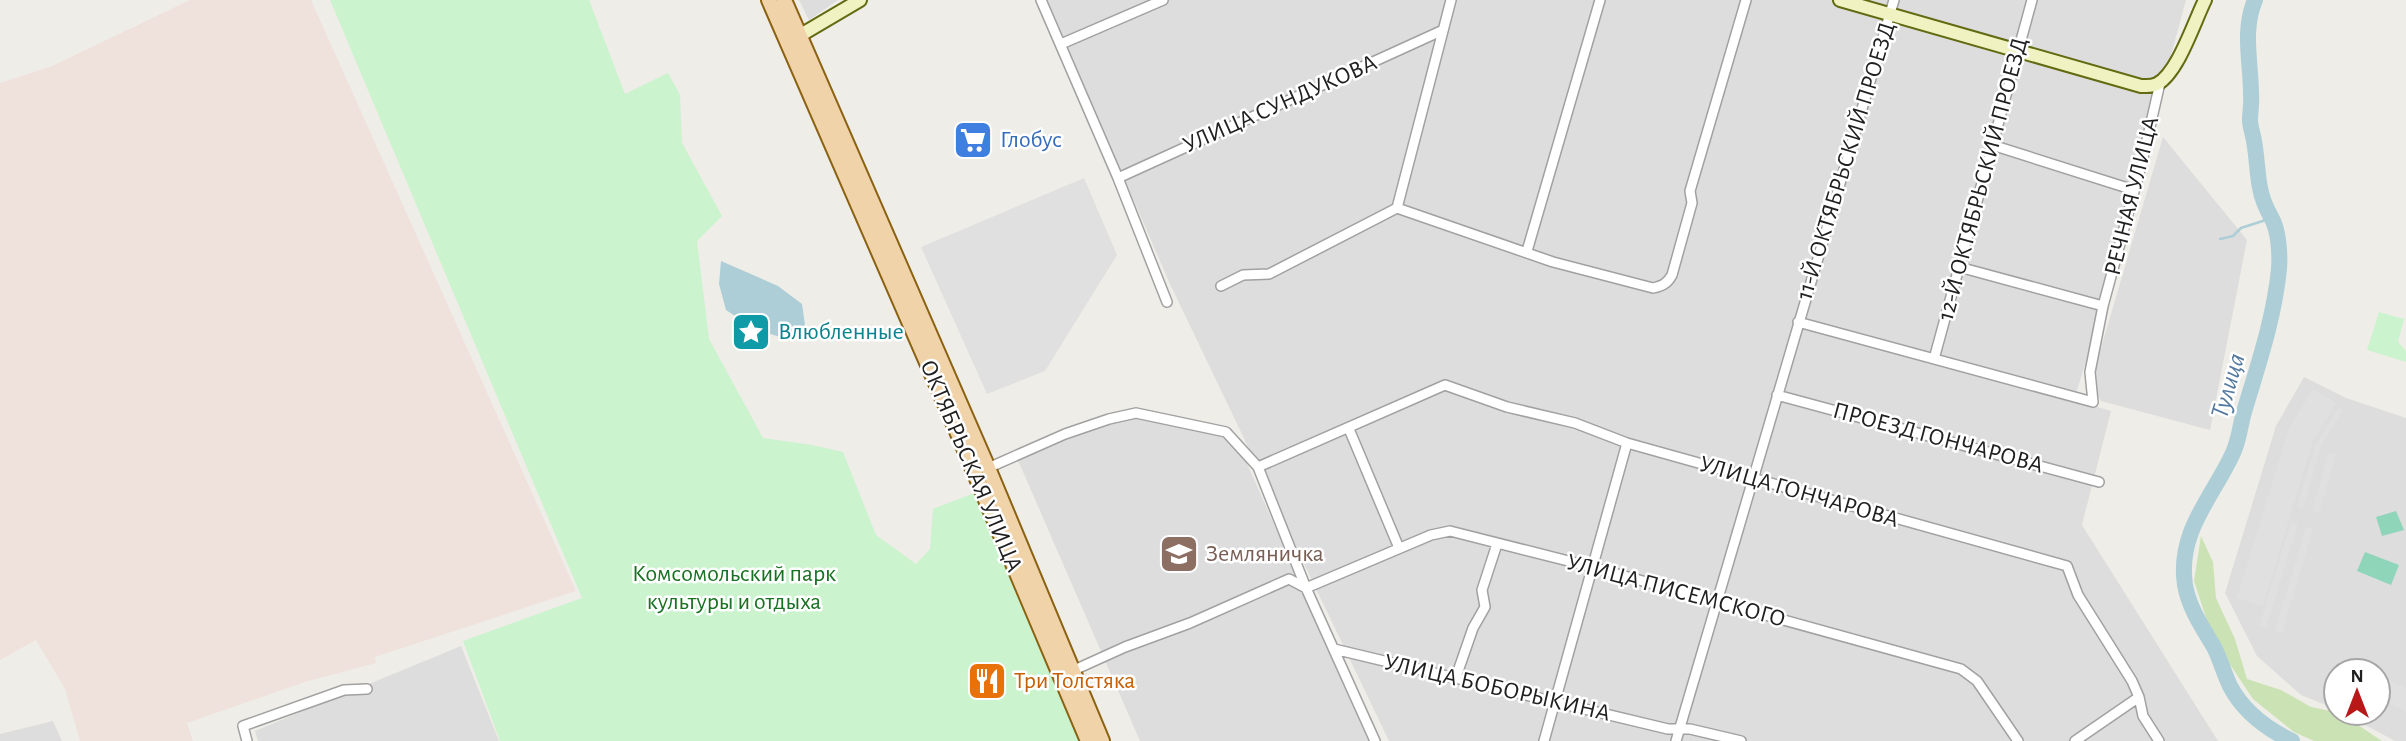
<svg xmlns="http://www.w3.org/2000/svg" width="2406" height="741" viewBox="0 0 2406 741" font-family="'Alegreya Sans',sans-serif">
<rect width="100%" height="100%" fill="#efede7"/>
<path fill="#dedddd" d="M799 0H838L809 20Z
M1047 0H2186L2103 306 2074 400 2111 411 2082 525 2218 741H1389L1170 284Z
M2163 137 2247 240 2210 430 2101 401 2091 382Z
M2304 377 2346 398 2406 418V741H2395L2343 713H2378V671H2336V709L2301 695 2257 656 2225 593 2276 426Z
M1137 408 1231 428 1371 741H1140L1017 458Z
M461 646 499 741H258L255 731Z
M53 721 62 741H0V734Z"/>
<path fill="#efe2dd" d="M190 0H311L576 591 375 657 376 663 305 682 187 723 193 741H80L65 689 36 640 0 660V83L52 66Z"/>
<path fill="#cbe3b4" d="M2201 536 2213 562 2216 598 2235 639 2247 679 2281 690 2311 707 2340 713 2382 741H2314L2294 732 2253 699 2213 639 2194 581Z"/>
<path fill="#caf3ce" d="M330 0H589L625 94 668 73 680 95 682 143 722 216 697 241 709 339 763 438 812 445 843 452 876 535 916 564 930 549 933 509 982 490 1080 741H500L463 641 582 598Z
M2379 312 2404 319 2398 342 2406 351V362L2367 350Z"/>
<path fill="#8fd5ba" d="M2396 511 2404 530 2382 536 2376 517Z
M2365 552 2399 565 2391 585 2357 571Z"/>
<path fill="#e0e0e0" d="M1084 178 1117 255 1045 371 987 394 921 247Z
M2313 389 2336 403 2313 440 2263 606 2237 598 2289 428Z
M2339 407 2343 410 2321 446 2303 508 2297 507 2316 444Z
M2329 452 2336 454 2319 513 2312 511Z
M2291 522 2298 524 2266 628 2259 626Z
M2306 527 2313 529 2282 633 2275 631Z
M2378 675 2406 688V711L2384 701 2380 708 2378 707Z"/>
<path fill="#adced7" d="M721 261 778 286 802 304 805 325 792 339C765 335 748 325 726 310L719 284Z"/>
<g fill="none" stroke-linecap="round" stroke-linejoin="round">
<path stroke="#adced7" stroke-width="2.5" d="M2220 239 2233 236 2241 228 2272 218"/>
<path stroke="#adced7" stroke-width="16" d="M2255 0C2242 31 2251 62 2251 94 2252 103 2250 112 2250 120 2250 127 2253 134 2254 141 2257 157 2257 173 2260 188 2262 199 2266 208 2271 217 2279 230 2280 255 2279 269 2274 319 2258 365 2244 412 2240 426 2239 440 2233 453 2213 497 2177 531 2185 585 2189 608 2202 627 2214 647 2220 659 2224 673 2230 686 2243 711 2267 729 2292 741"/>
<g stroke="#a1a1a1" stroke-width="12">
<path id="street" d="M1041 0 1118 178 1167 302
M1061 44 1163 0
M1992 145 2134 190
M1118 178 1441 31
M1397 208 1451 0
M1527 251 1600 0
M1959 267 2103 306
M1221 286 1243 275 1269 274 1397 208 1553 262 1653 288C1662 286 1667 284 1672 275L1692 203 1690 191 1746 0
M1798 322 2093 402 2090 372 2103 306 2142 162 2160 83
M1934 359 2032 0
M1777 395 2099 482
M1349 429 1399 548
M1258 467 1445 385 1507 407 1575 423 1627 443 2067 566 2078 595 2132 681 2139 697 2143 716 2159 741
M988 468 1065 434 1109 419 1136 413 1226 432 1258 467 1306 588 1375 741
M1334 649 1668 729H1690L1741 741
M1072 671 1125 647 1190 623 1289 579 1306 588 1431 535 1450 531 1592 567 1961 669 1977 681 2018 741
M1456 677 1473 628 1485 607 1482 590 1497 544
M247 741 243 726 344 690 367 689
M1544 741 1627 443
M1676 741 1894 0
M2075 741 2139 697"/>
</g>
<g stroke="#626b12" stroke-width="16">
<path id="secondary" d="M1840 0 2141 86C2147 86 2151 87 2157 84 2178 73 2194 22 2205 0
M799 36 860 0"/>
</g>
<g stroke="#8a6212" stroke-width="18">
<path id="primary" d="M769 0 959 436 1088 741
M784 0 988 468 1102 741"/>
</g>
<use href="#street" stroke="#fff" stroke-width="9"/>
<use href="#secondary" stroke="#f0f2c2" stroke-width="12"/>
<use href="#primary" stroke="#f1d3aa" stroke-width="14"/>
</g>
<defs>
<g id="supermarket-square" transform="scale(2.0125)"><rect x="-9" y="-9" width="18" height="18" rx="4" fill="#3f7fe0" stroke="#fff"/><path d="M-6-5.5h2.5l.6 2H6L4.5 2H-2.5L-4.4-4H-6ZM-1.5 3.2a1.3 1.3 0 1 0 .1 0ZM3 3.2a1.3 1.3 0 1 0 .1 0Z" fill="#fff"/></g>
<g id="sight-square" transform="scale(2.0125)"><rect x="-9" y="-9" width="18" height="18" rx="4" fill="#0f9aa8" stroke="#fff"/><path d="M0-6L1.8-2.2L6-1.7L2.9 1.2L3.7 5.4L0 3.3L-3.7 5.4L-2.9 1.2L-6-1.7L-1.8-2.2Z" fill="#fff"/></g>
<g id="school-square" transform="scale(2.0125)"><rect x="-9" y="-9" width="18" height="18" rx="4" fill="#8d6e63" stroke="#fff"/><path d="M0-5L7-2L0 1L-7-2ZM-4 1L0 2.5L4 1V4Q0 6-4 4Z" fill="#fff"/></g>
<g id="restaurant-square" transform="scale(2.0125)"><rect x="-9" y="-9" width="18" height="18" rx="4" fill="#e8710a" stroke="#fff"/><path d="M-5-6h1v4h1v-4h1v4h1v-4h1v5L-1.5 .5V6h-2V.5L-5-1ZM5-6V6H3V1.5H1.5Q1.5-4 5-6Z" fill="#fff"/></g>
</defs>
<g fill-rule="evenodd">
<use href="#supermarket-square" x="973" y="140"/>
<use href="#sight-square" x="751" y="332"/>
<use href="#school-square" x="1179" y="554"/>
<use href="#restaurant-square" x="987" y="681"/>
</g>
<g text-anchor="middle" dominant-baseline="central" stroke-width="5" stroke-linejoin="round" paint-order="stroke">
<g font-size="24" fill="#202020" stroke="#fff">
<text transform="translate(1280 104) rotate(-24)">УЛИЦА СУНДУКОВА</text>
<text transform="translate(1846 161) rotate(-73)">11-Й ОКТЯБРЬСКИЙ ПРОЕЗД</text>
<text transform="translate(1983 179) rotate(-75)">12-Й ОКТЯБРЬСКИЙ ПРОЕЗД</text>
<text transform="translate(2132 196) rotate(-76)">РЕЧНАЯ УЛИЦА</text>
<text transform="translate(1938 438) rotate(15)">ПРОЕЗД ГОНЧАРОВА</text>
<text transform="translate(971 466) rotate(67)">ОКТЯБРЬСКАЯ УЛИЦА</text>
<text transform="translate(1799 492) rotate(16)">УЛИЦА ГОНЧАРОВА</text>
<text transform="translate(1676 591) rotate(15)">УЛИЦА ПИСЕМСКОГО</text>
<text transform="translate(1497 688) rotate(13)">УЛИЦА БОБОРЫКИНА</text>
</g>
<g font-size="24" fill="#366cbe" stroke="#fff" text-anchor="start">
<text x="1000" y="140">Глобус</text>
</g>
<g font-size="24" fill="#0d838f" stroke="#fff" text-anchor="start">
<text x="778" y="332">Влюбленные</text>
</g>
<g font-size="24" fill="#785e54" stroke="#fff" text-anchor="start">
<text x="1206" y="554">Земляничка</text>
</g>
<g font-size="24" fill="#197221" stroke="#fff">
<text x="734" y="574">Комсомольский парк<tspan x="734" dy="28">культуры и отдыха</tspan></text>
</g>
<g font-size="24" fill="#c56008" stroke="#fff" text-anchor="start">
<text x="1014" y="681">Три Толстяка</text>
</g>
<g font-size="26" font-style="italic" fill="#54799e" stroke="#fff">
<text transform="translate(2228 386) rotate(-74)">Тулица</text>
</g>
</g>
<g transform="translate(2357 692)"><circle r="33" fill="#ffffff" stroke="#a6a6a6" stroke-width="2"/>
<path d="M0-5L12 26L0 18L-12 26Z" fill="#b81818"/>
<text y="-10" font-size="19" font-weight="bold" text-anchor="middle" fill="#202020">N</text>
</g>
</svg>
